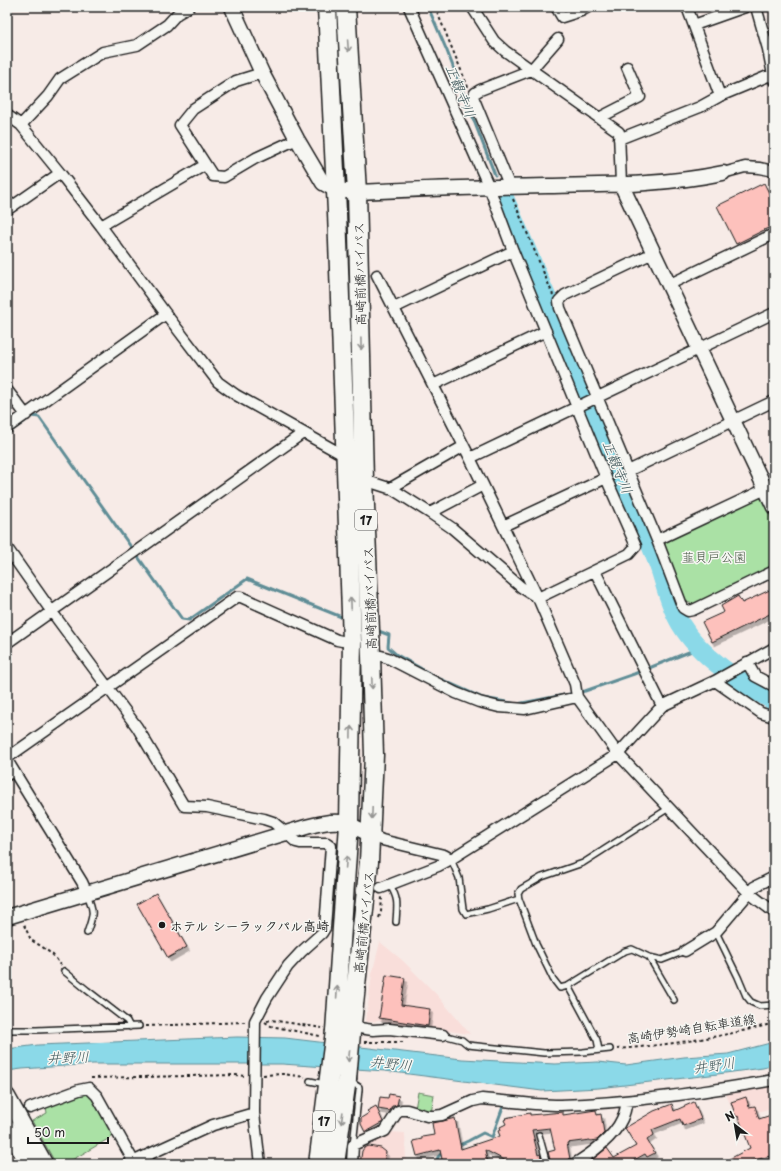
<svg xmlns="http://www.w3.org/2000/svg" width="781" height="1171" viewBox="0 0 781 1171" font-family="'Playpen Sans','Klee One',sans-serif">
<defs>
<filter id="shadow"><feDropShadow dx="2.5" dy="4" stdDeviation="0" flood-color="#0004"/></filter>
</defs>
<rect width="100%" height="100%" fill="#f7ebe7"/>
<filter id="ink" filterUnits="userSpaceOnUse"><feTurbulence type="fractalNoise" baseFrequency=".025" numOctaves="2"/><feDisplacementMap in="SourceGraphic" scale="8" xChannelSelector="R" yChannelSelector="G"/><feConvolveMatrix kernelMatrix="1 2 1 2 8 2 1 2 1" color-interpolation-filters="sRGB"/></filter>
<g filter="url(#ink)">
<path fill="#f9deda" d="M380 942 402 960 436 994 470 1034 378 1021 371 1022H366L372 974Z
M774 1084V1107L736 1119 725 1091Z
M388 1132 405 1133 406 1164H357L360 1149 364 1143Z"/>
<path fill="#aae1a5" stroke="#637e60" d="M756 497 762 499 774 524V565L694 604 686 602 664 547 666 540Z
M418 1092 434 1095 431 1114 415 1109Z
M87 1093 94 1099 115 1135 65 1164H56L32 1121 47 1113 46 1107Z"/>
<path fill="#8bd9e8" stroke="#5f8d96" d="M237 1037 285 1038 462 1059 555 1064 598 1062 626 1065 684 1057 728 1054 774 1042V1065L763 1068 710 1075 599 1088 542 1091 385 1071 282 1064H93L22 1069 7 1071V1049L38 1045Z"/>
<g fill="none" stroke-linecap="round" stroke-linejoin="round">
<path stroke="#5f8d96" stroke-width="3" d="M428 7 447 51 495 175
M7 434 32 416 39 417 182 619 189 620 247 579 344 618
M376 630 389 635 388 647 397 655 436 677 483 698 517 704 585 691 634 674 699 648
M457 1146 468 1141 483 1133 492 1137 504 1104
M436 1164 438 1157 443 1152"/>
<path stroke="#8bd9e8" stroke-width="19" d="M505 199C547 297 589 395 629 494 639 517 649 540 658 564 665 583 669 605 680 623 700 657 740 682 774 701"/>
</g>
<path fill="#fdc1bc" stroke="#1c1c1c" filter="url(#shadow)" d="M764 183 774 203V225L736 244 717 206Z
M774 588V612L712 642 702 622 724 612 721 606 738 596 742 603Z
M156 893 187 947 168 958 137 904Z
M386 975 405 978 401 1005 430 1009 428 1026 379 1018Z
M389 1094 399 1096 397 1105 394 1106H392L390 1111 378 1109 380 1097 388 1098Z
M746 1097 749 1107 755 1106 759 1119 774 1114V1155L748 1162 749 1164H720L750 1148 738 1116 736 1117 731 1102Z
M694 1102 701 1119 683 1126 680 1119 652 1130 654 1135 647 1140 655 1153 647 1157 645 1154 627 1164H595L592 1160 607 1148 614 1158 636 1146 625 1128 654 1111 672 1104 674 1111Z
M376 1106 383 1122 365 1132 361 1124V1118L369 1113 367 1111Z
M596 1110 597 1115 601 1114 604 1133 597 1140 590 1141V1140L567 1143 570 1159 569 1160 553 1164H551L548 1152 555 1150 550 1128 532 1130 538 1155 540 1154 543 1164H512L485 1150 488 1164H443L440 1150 417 1156 413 1141 422 1139V1137L434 1135 432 1123 443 1121 455 1118 461 1149 500 1136 498 1131 501 1130 500 1127 506 1124 504 1120 506 1119 505 1118 530 1113V1115L563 1112V1115Z
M369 1146 381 1148 386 1152 384 1164H360L362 1151 364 1148Z"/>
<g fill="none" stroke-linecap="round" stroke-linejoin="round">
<path stroke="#cbc2be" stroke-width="10" stroke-dasharray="10 5" stroke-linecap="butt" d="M332 882 371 887"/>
<g stroke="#1c1c1c" stroke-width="8">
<path id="lane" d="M7 778 15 773
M451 859 459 878 463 909 466 914 488 909 519 899 518 894 521 889 542 877 583 863 669 808
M390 885C399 900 397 905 396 922
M519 899 536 944 553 979 560 988 568 986 625 951 632 949 649 957 662 960 685 951
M716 932 738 977 746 996 751 1002 760 1006 774 1005
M87 933C93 914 95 914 87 894
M649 957 674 1000
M64 971 87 990 127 1021 130 1027
M568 986 597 1040 599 1050
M7 1030H36L139 1026
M443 1035 462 1040 468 1045 544 1053 583 1052 610 1049
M310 1081 325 1084
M351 1082 359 1087V1090L353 1145
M539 1135 547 1164"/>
</g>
<g stroke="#1c1c1c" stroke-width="13">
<path id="street" d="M472 7 494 41 505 51 619 132 621 184
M556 7 562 17 581 11 588 7
M687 7 720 96
M756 7 768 49 774 80
M694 25 745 7
M262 73 236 81 193 109 180 125 213 176 224 177 256 158 297 139
M7 115 21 125 60 173 101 226 166 314 218 382 236 395 345 456
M599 118 640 97 627 67
M21 125 48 96 60 79 103 52 137 45 167 25 177 14 189 7
M619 139 700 107 720 96 773 74
M723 173 745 167 760 168 774 171
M510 187 473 97 475 93 480 90 531 70 558 39
M7 210 60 173
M101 226 205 165
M653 253 565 295 559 301 560 308 657 540 683 608 688 611 693 610 774 571
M377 275 470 458 538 598 575 684 577 697 618 754 669 808 749 893 774 912
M668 285 774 234
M394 308 513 251
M433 385 546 331
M7 390 26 415
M7 428 166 314
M470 458 774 313
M628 471 774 401
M364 480 392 489 430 513 452 528 521 587 538 598 629 554 636 546 606 478 513 251 489 187 409 7
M389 489 464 446
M430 513 483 485
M503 526 606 478
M657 540 774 485
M7 548 52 612 137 727 184 806 207 807 264 819 273 822 279 827 296 842 300 843H327L331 846 325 928 322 933 301 952 288 966 267 998 255 1021 254 1113 260 1164
M595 571 662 706
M7 643 303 433
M371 656H381L388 658 456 693 479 702 499 707 525 709 577 697
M747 662 755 676 774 686
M715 681 761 713 774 717
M7 758 237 597H241L337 640 342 641H352
M7 760 82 882 87 893
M371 835 382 840 444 855 451 859 618 754 662 706 715 681 774 648
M381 888 438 866 451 859
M685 951 716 932 754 887 774 877
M352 1027 373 1030 389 1029 443 1035
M30 1108 79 1090 89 1088 97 1096 135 1164
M128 1164 213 1125 254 1113
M352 1164 353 1145 385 1131 398 1111 402 1110H407L427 1116H434L442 1115 473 1101 482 1099C508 1101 534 1105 560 1105 632 1103 704 1092 774 1080
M574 1164C591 1154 614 1137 622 1119 625 1113 626 1107 627 1101"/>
</g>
<g stroke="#1c1c1c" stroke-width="17">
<path id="secondary" d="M232 7 234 12 262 73 297 139 323 183 336 190 357 192C421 189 484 187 548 186 607 185 666 185 723 173
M621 184 774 507
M7 917 306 827C338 818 342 820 371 835"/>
</g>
<g stroke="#1c1c1c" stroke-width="18">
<path id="primary" d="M7 1096 45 1164
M7 1127 28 1164"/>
</g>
<g stroke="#1c1c1c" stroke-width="21">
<path id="highway" d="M327 7 337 212 352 641 349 824 335 1031
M346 7 357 192 364 480 371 656 374 755 369 862 351 1033
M318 1164 329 1077
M335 1164 347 1079"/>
</g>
<path stroke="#1c1c1c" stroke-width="2" stroke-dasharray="3 3" stroke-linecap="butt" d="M435 7 468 87
M513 199 553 295
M379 918 381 912 382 897
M24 925 31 940 41 946 53 955 61 965
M267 1021 271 1020 322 1028
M265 1022 271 1026 320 1036
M146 1026 245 1022
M364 1042H406
M617 1049C669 1045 724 1037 774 1023
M263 1075 283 1074 305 1077
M91 1078 235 1075 245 1076"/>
<use href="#lane" stroke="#f6f6f2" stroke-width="5"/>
<use href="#street" stroke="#f6f6f2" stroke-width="10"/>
<use href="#secondary" stroke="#f6f6f2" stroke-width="14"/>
<use href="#primary" stroke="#f6f6f2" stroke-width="15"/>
<use href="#highway" stroke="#f6f6f2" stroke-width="18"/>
<g stroke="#1c1c1c" stroke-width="21" stroke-linecap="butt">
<path id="highway-bridge" d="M329 1077 335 1031
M347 1079 351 1033"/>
</g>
<use href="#highway-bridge" stroke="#f6f6f2" stroke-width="18"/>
</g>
<defs><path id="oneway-shaft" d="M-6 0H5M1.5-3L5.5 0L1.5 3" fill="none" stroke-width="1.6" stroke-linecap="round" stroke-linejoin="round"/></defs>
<g stroke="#949492">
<use href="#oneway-shaft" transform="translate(348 46) rotate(86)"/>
<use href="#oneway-shaft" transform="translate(361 344) rotate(89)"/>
<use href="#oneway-shaft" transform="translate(351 603) rotate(-92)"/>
<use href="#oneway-shaft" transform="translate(372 683) rotate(88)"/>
<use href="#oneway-shaft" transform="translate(351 732) rotate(-89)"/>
<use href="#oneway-shaft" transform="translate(372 813) rotate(92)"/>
<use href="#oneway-shaft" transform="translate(346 862) rotate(-86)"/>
<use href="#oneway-shaft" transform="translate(337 992) rotate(-86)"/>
<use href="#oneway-shaft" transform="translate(349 1056) rotate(96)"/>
<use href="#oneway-shaft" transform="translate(342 1118) rotate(98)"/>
</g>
</g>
<circle fill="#1c1c1c" stroke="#f6f6f2" stroke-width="1.5" cx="162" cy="925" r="4"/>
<g text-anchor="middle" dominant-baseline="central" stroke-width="3" stroke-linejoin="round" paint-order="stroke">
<g fill="#f6f6f2" stroke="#5d5d5c" stroke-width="1">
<rect x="355" y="510" width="22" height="20" rx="3"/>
<rect x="313" y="1111" width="22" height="20" rx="3"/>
</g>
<g font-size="12" font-weight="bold" fill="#1c1c1c">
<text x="366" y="520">17</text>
<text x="324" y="1121">17</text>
</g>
<g font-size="13" fill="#1c1c1c" stroke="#f6f6f2">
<text transform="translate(359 274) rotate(-91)">高崎前橋バイパス</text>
<text transform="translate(369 598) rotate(-92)">高崎前橋バイパス</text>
<text transform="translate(363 922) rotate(-84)">高崎前橋バイパス</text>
<text transform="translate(691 1028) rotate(-9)">高崎伊勢崎自転車道線</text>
</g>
<g font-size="13" fill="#475745" stroke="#f6f6f2">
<text x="714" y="556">韮貝戸公園</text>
</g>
<g font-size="13" font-weight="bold" fill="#1c1c1c" stroke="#f6f6f2" text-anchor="start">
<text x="170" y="925">ホテル シーラックパル高崎</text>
</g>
<g font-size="14" font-style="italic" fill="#3d5559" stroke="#f6f6f2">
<text transform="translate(461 91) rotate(68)">正観寺川</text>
<text transform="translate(618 467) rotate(68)">正観寺川</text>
<text transform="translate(68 1057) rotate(-2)">井野川</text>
<text transform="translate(391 1063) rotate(6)">井野川</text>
<text transform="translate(714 1065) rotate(-8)">井野川</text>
</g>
</g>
<rect width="781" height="1171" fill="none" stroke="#f6f6f2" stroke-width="24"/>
<rect x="12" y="12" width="757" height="1147" fill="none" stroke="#1c1c1c" stroke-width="1.5" filter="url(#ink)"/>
<g transform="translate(735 1125) rotate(329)" stroke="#f6f6f2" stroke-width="3" paint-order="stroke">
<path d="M0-3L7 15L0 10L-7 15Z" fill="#1c1c1c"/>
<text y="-6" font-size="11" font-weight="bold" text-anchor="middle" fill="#1c1c1c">N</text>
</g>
<path d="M28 1137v6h80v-6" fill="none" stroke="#1c1c1c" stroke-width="2"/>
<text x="34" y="1137" font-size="12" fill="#1c1c1c" stroke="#f6f6f2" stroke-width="3" paint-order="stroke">50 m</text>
</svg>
